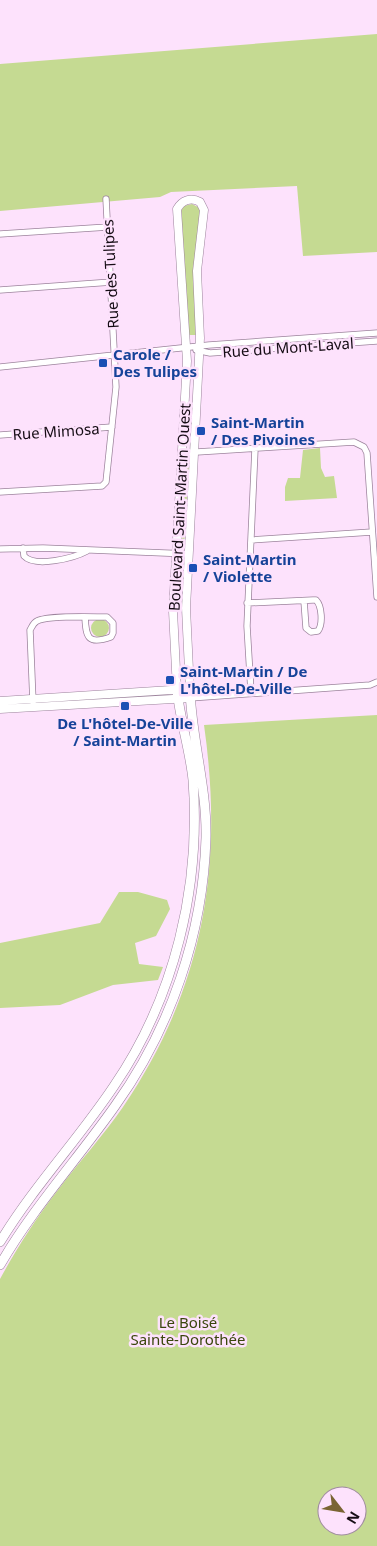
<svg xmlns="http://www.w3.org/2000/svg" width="377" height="1546" viewBox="0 0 377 1546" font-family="'Noto Sans',sans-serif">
<rect width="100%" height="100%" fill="#fde2fc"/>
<path fill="#c5da92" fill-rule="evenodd" d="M377 34V252L303 256 297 186 171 192 160 197 0 211V64Z
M192 204 198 207 201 211 197 335H189L181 211 184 206Z
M320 448 321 468 325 477 334 476 337 498 285 501V487L288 478H300L303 450Z
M185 462H189L184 547H181Z
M91 628a9 9 0 1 1 18 0a9 9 0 1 1-18 0Z
M377 715V1546H0V1279C17 1248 36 1218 58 1190 79 1162 103 1136 123 1107 204 988 224 865 204 725ZM327 1496H357V1526H327Z
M119 892H138L167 900 170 909 156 936 135 943 139 964 163 967 158 980 113 985 60 1005 0 1008V943L100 923Z"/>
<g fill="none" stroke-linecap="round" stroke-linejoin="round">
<g stroke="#9c839c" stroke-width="7">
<path id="minor" d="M0 234 108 227
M0 290 112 282
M196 350 210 353 377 341
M0 367 209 345 377 333
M0 435 112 427
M181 453 354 442 364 447 367 453 377 597
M0 492 102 486 106 482 116 387 106 199
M251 540 372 532
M23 548 24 556C35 568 74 558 87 551
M0 549 43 548 189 554
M247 603 313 600H316C322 606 323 624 318 631L311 632 306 628 304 601
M190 691 222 693
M251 692 247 626 255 449
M190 698 370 685 377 682
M33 702 30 630C32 627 33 623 37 621 48 615 92 617 107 617L113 623V633L111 637C88 645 86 638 85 617"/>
</g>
<g stroke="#9c839c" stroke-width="9">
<path id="tertiary" d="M0 701 171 690 190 691 186 608 200 338 197 271 204 210 200 202C191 197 182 200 177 209L187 361 173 611 177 690
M0 709 190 698"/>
</g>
<g stroke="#9c839c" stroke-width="10">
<path id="secondary" d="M0 1242C34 1186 78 1140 114 1086 175 997 201 886 193 780 190 750 180 720 177 690
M0 1265C33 1208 77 1160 115 1106 171 1028 203 934 206 838 207 788 192 741 190 691"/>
</g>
<use href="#minor" stroke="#fff" stroke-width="5.5"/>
<use href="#tertiary" stroke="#fff" stroke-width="8"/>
<use href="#secondary" stroke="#fff" stroke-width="9"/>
</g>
<g fill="#1a4fb4" stroke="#fde2fc" stroke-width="2">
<rect x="98" y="358" width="10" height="10" rx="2.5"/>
<rect x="196" y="426" width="10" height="10" rx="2.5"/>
<rect x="188" y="563" width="10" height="10" rx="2.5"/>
<rect x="165" y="675" width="10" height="10" rx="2.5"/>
<rect x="120" y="701" width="10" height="10" rx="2.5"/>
</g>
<g text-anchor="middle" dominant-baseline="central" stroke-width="5" stroke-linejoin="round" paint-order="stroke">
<g font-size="15" fill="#160d15" stroke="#fde2fc">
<text transform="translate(110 274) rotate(-93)">Rue des Tulipes</text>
<text transform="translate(288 347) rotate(-4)">Rue du Mont-Laval</text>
<text transform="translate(56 431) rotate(-4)">Rue Mimosa</text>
<text transform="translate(179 507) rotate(-87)">Boulevard Saint-Martin Ouest</text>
</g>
<g font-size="15" font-weight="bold" fill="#164399" stroke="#fde2fc" text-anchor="start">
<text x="113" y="354">Carole /<tspan x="113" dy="17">Des Tulipes</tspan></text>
<text x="211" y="422">Saint-Martin<tspan x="211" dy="17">/ Des Pivoines</tspan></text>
<text x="203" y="559">Saint-Martin<tspan x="203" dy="17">/ Violette</tspan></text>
<text x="180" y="671">Saint-Martin / De<tspan x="180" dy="17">L'hôtel-De-Ville</tspan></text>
<text x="125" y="723" text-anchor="middle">De L'hôtel-De-Ville<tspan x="125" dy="17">/ Saint-Martin</tspan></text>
</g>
<g font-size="15" fill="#3a460c" stroke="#fde2fc">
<text x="188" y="1322">Le Boisé<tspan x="188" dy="17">Sainte-Dorothée</tspan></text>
</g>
</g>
<g transform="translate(342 1511) rotate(121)"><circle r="24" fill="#fde2fc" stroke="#a18da0"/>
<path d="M0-4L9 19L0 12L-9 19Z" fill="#7a6433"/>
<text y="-8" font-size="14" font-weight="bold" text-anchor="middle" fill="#160d15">N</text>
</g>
</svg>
